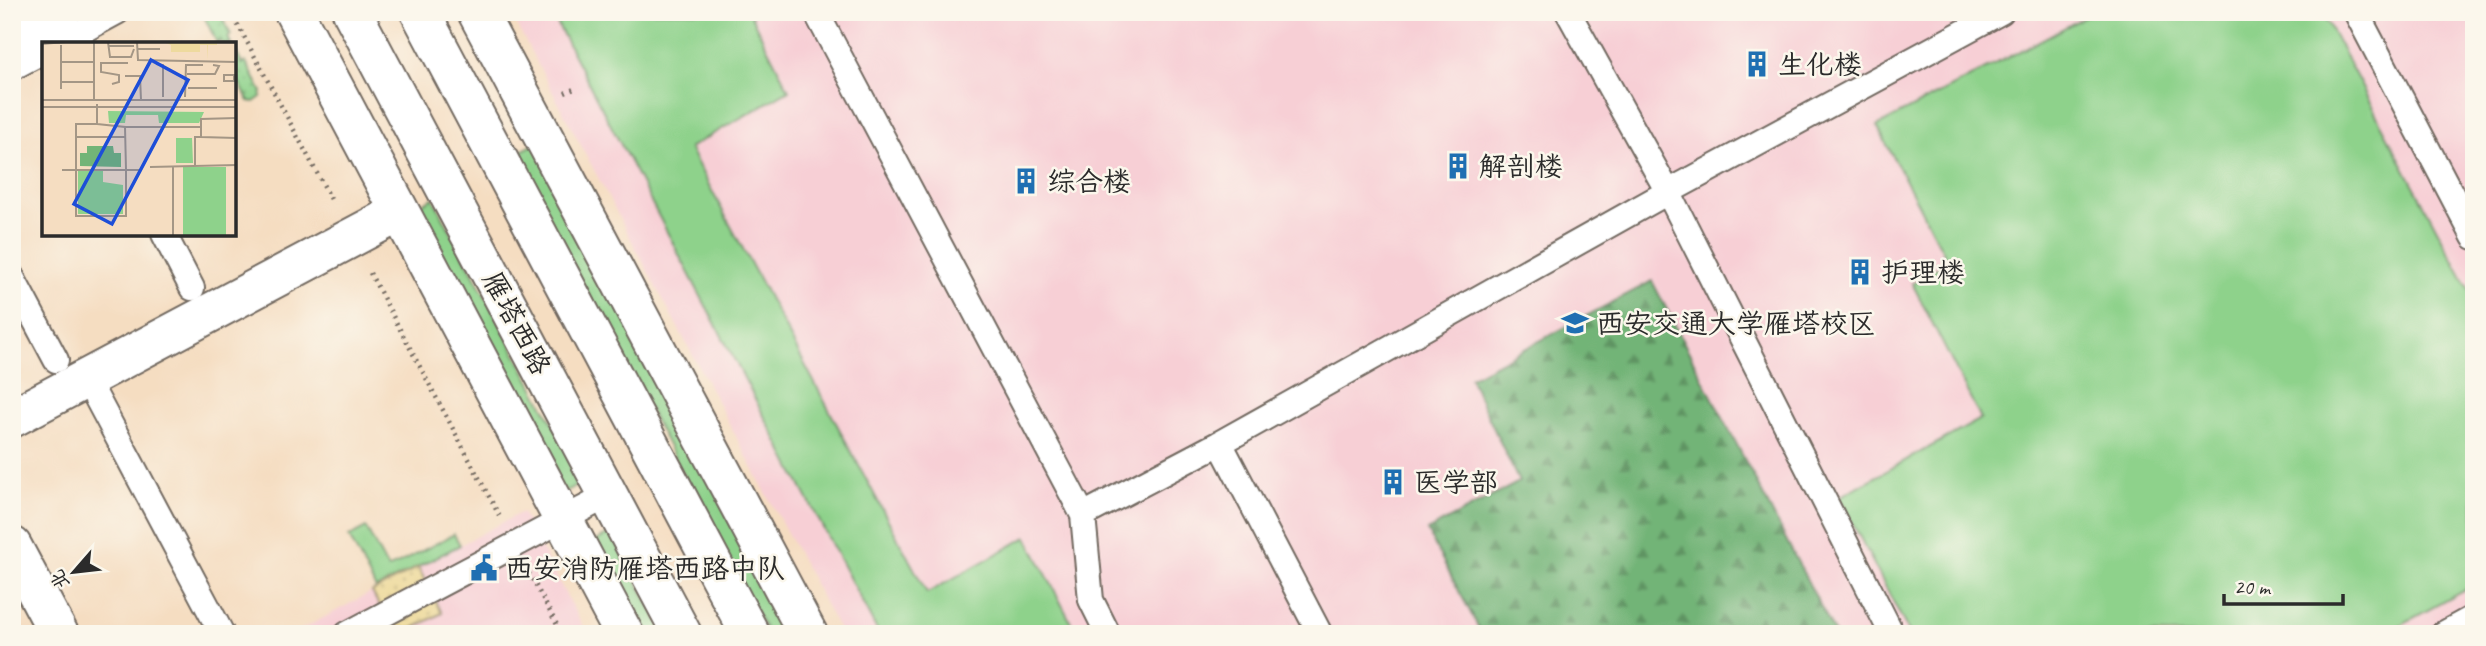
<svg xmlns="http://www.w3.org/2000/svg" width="2486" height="646" viewBox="0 0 2486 646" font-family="Caveat,'LXGW WenKai TC',sans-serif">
<defs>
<pattern id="forest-firs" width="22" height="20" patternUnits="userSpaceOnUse" patternTransform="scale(1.75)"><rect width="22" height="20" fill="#72b477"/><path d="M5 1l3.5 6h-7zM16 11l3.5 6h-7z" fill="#5e9362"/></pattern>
<pattern id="sand-dots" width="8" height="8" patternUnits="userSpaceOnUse" patternTransform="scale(1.75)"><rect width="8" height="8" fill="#eeda9e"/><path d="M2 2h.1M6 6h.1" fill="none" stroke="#cb8" stroke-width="1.8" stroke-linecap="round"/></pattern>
<pattern id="garden-dots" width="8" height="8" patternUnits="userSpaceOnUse" patternTransform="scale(1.75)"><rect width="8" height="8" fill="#8ed28b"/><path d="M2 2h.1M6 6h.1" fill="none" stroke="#7bb478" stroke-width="1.8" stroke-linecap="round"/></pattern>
</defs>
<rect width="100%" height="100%" fill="#fbf7ec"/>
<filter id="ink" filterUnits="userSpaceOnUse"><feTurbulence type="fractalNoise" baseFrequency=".0143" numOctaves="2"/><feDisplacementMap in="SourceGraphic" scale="14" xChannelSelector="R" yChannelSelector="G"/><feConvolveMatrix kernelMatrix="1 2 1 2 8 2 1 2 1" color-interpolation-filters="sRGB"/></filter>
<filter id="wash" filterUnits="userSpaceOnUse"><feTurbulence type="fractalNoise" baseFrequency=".00686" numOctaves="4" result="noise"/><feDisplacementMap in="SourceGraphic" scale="28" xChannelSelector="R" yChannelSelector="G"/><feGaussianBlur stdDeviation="1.57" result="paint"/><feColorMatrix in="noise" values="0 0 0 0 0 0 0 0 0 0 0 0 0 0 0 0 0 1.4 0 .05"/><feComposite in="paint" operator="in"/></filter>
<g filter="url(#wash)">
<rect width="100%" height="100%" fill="#f5ddc1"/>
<path fill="#f7cfd5" d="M510 12H2474V634H841Z
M522 512 587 634H293Z"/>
<path fill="#8ed28b" stroke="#5c7e5b" stroke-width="2" d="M551 12H749L789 90 689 148 927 593 1027 537 1077 634H879Z
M2094 12H2322L2474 299V585L2384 634H1910L1839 497 1981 419 1912 283 1948 261 1877 126Z
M536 143 797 634H768L514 155Z
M433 198 584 482 561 494 410 211Z
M366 528 388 569 454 534 460 545 376 589 349 537Z
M611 533 665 634H635L588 545Z"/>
<path fill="url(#forest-firs)" stroke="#4e7051" stroke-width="2" d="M1652 281 1835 634H1482L1427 531 1519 482 1470 378Z"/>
<path fill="url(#sand-dots)" stroke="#8c8264" stroke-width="2" d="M418 567 442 613 403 634H394L372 592Z"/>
<path fill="url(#garden-dots)" stroke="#5c7e5b" stroke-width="2" d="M202 12H219L231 35 228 37 231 44H223L221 41 217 43Z
M235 50 242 64 246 62 262 92 261 97 254 102 249 101 235 75Z"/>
</g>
<g filter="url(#ink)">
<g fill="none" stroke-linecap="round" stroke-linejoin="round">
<g stroke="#726960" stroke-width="28">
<path id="service" d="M816 12 1083 515
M1568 12 1668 192 2001 12
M2356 12 2474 237
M58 44 117 12
M12 68 44 51
M164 234 192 288
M12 277 56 360
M86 378 222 634
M1220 443 1320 634
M347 634 609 495
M1108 634 1091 600 1083 515 1220 443 1668 192 1892 634
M2443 634 2474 617"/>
</g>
<g stroke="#726960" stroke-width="42">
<path id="minor" d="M294 12 624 634
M477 12 808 634
M12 38 61 12
M12 418 400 212
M12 546 59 634"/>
</g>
<g stroke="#726960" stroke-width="42">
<path id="secondary" d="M352 12 682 634
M420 12 750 634"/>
</g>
<path stroke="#726960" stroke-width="4.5" stroke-dasharray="2 5" stroke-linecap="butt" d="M231 12 333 203
M565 93 574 89
M370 273 501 519
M529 573 562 634"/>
<use href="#service" stroke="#fff" stroke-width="24"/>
<use href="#minor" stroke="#fff" stroke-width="38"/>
<use href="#secondary" stroke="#fff" stroke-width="38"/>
</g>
</g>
<defs>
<g id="building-bare" transform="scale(2.1)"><path d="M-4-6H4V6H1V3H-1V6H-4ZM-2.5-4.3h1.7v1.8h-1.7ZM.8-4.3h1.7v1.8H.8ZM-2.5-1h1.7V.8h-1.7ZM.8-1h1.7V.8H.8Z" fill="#1f6fb2" stroke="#fbf7ec" stroke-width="2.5" paint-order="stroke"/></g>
<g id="university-bare" transform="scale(2.1)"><path d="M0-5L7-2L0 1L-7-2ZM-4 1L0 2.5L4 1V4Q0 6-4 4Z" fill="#1f6fb2" stroke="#fbf7ec" stroke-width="2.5" paint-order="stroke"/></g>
<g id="civic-bare" transform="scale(2.1)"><path d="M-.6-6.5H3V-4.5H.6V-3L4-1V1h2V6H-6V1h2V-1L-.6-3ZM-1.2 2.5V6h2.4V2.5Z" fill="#1f6fb2" stroke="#fbf7ec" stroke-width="2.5" paint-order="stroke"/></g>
</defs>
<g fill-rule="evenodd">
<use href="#building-bare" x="1757" y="64"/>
<use href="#building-bare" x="1458" y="166"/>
<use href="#building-bare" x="1026" y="181"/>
<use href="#building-bare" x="1860" y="272"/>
<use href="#university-bare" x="1575" y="323"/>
<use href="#building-bare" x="1393" y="482"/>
<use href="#civic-bare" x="484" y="568"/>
</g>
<g text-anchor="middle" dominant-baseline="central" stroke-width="5" stroke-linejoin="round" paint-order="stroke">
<g font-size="28" fill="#2b2b2b" stroke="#fbf7ec" text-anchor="start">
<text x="1778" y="64">生化楼</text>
<text x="1479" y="166">解剖楼</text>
<text x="1047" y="181">综合楼</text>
<text x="1881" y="272">护理楼</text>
<text x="1596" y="323">西安交通大学雁塔校区</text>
<text x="1414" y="482">医学部</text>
<text x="505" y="568">西安消防雁塔西路中队</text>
</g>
<g font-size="28" fill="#2b2b2b" stroke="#fbf7ec">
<text transform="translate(517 323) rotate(62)">雁塔西路</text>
</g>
</g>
<g transform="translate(42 42)">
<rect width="194" height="194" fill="#f5ddc1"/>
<path d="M66 69 162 70 157 81H117L116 73H84L83 81H67ZM134 96H150L151 121H134ZM141 125H184V194H141ZM36 129H61V140L81 143V172H36Z" fill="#8ed28b"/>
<path d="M45 104H71L72 111H79V125L38 124V111H45Z" fill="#72b477"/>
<path d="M121 0H175V3H166L165 18V3H158V10H129V3Z" fill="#eeda9e"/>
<path fill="none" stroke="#a49685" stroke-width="2" d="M52 0V58M66 0 68 15H89L92 7M95 0 96 18 195 20M0 2 23 0M19 3V47M66 4H92M95 7H118M19 20H52M114 22 121 23V55M145 32H173L177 24 171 23M83 34H98L99 58M192 39V33H182V39H195M19 40H52M70 42 77 40V33L59 30V21H86M146 46H175M143 55 144 23H161M0 58H195M0 65H195M195 76 159 77V95L195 96M55 82 83 85 84 128H34V82H55V62M83 85H159M34 95H83M153 123V95H159M131 124V194M108 125 195 123M20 128H34V174H84V128H98"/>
<path fill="#1d4ed8" fill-opacity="0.15" stroke="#1d4ed8" stroke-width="3.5" d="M109 18 146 38 70 182 32 162Z"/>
<rect width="194" height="194" fill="none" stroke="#2b2b2b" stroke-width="3.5"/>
</g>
<rect width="2486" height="646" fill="none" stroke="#fbf7ec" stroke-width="42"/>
<g transform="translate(74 572) rotate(242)" stroke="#fbf7ec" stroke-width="5" paint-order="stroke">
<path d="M0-5L12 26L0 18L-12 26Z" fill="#2b2b2b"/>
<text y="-10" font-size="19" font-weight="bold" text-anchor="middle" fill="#2b2b2b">北</text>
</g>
<path d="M2224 594v10h119v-10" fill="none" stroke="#2b2b2b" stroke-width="3.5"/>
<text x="2234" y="594" font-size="21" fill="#2b2b2b" stroke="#fbf7ec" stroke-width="5" paint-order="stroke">20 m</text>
</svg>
